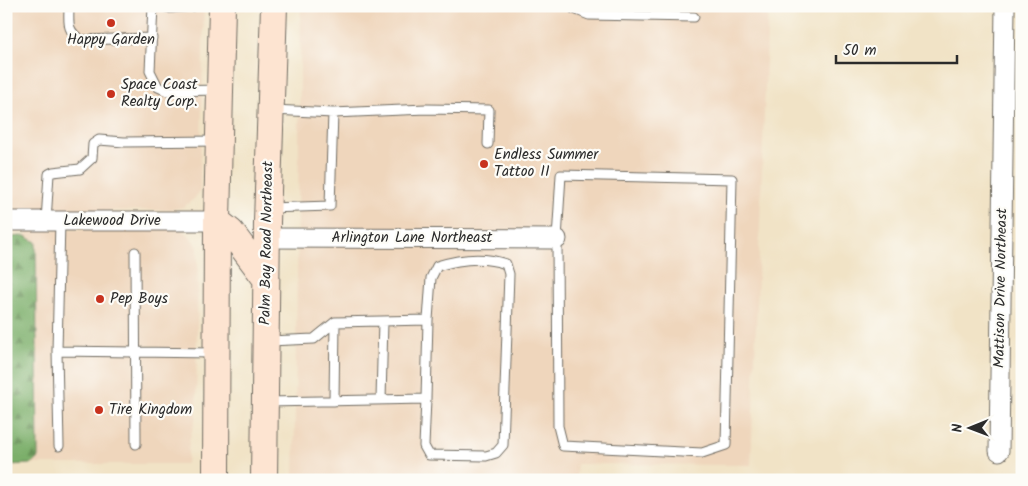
<svg xmlns="http://www.w3.org/2000/svg" width="1028" height="486" viewBox="0 0 1028 486" font-family="Kalam,sans-serif">
<defs>
<pattern id="forest-firs" width="22" height="20" patternUnits="userSpaceOnUse" patternTransform="scale(1.25)"><rect width="22" height="20" fill="#7caf6a"/><path d="M5 1l3.5 6h-7zM16 11l3.5 6h-7z" fill="#668f57"/></pattern>
</defs>
<rect width="100%" height="100%" fill="#fdfcf7"/>
<filter id="ink" filterUnits="userSpaceOnUse"><feTurbulence type="fractalNoise" baseFrequency=".02" numOctaves="2"/><feDisplacementMap in="SourceGraphic" scale="10" xChannelSelector="R" yChannelSelector="G"/><feConvolveMatrix kernelMatrix="1 2 1 2 8 2 1 2 1" color-interpolation-filters="sRGB"/></filter>
<filter id="wash" filterUnits="userSpaceOnUse"><feTurbulence type="fractalNoise" baseFrequency=".0096" numOctaves="4" result="noise"/><feDisplacementMap in="SourceGraphic" scale="20" xChannelSelector="R" yChannelSelector="G"/><feGaussianBlur stdDeviation="1.12" result="paint"/><feColorMatrix in="noise" values="0 0 0 0 0 0 0 0 0 0 0 0 0 0 0 0 0 1.4 0 .05"/><feComposite in="paint" operator="in"/></filter>
<g filter="url(#wash)">
<rect width="100%" height="100%" fill="#f1e3c6"/>
<path fill="#efd6bc" d="M8 6H204L200 191 194 199 183 207 168 210 17 212 10 210 6 205V28L13 16Z
M301 6H768L751 465 577 464 576 480H294Z
M180 229 190 237 198 247 196 417 189 442 187 464H31L38 458 36 242 25 236 29 230Z"/>
<path fill="url(#forest-firs)" stroke="#546d4a" d="M25 236 36 242 38 458 31 464 6 465V237Z"/>
</g>
<g filter="url(#ink)">
<g fill="none" stroke-linecap="round" stroke-linejoin="round">
<g stroke="#706b61" stroke-width="11">
<path id="lane" d="M69 6C69 23 66 30 81 40L152 38
M153 6 150 71 158 87 167 91 219 90
M163 6 170 8 194 6
M572 6 574 9 589 15 694 17
M273 110 333 113 426 109 489 110 488 144
M561 175 732 179 726 445 702 453 563 446 558 426 557 239Z
M269 208 330 206 333 113
M46 221 49 174 53 172 80 169 92 158 93 144 99 140 124 142 217 141
M135 252 136 444
M57 351 213 353
M426 399 424 446 429 455 486 456 496 453 503 445 509 274 506 264C484 256 459 259 437 266L431 278 428 320
M381 400 383 321
M334 401 335 322
M268 402 426 399 428 320 335 322 314 339 269 341
M59 446 57 351 60 221"/>
</g>
<g stroke="#706b61" stroke-width="21">
<path id="street" d="M6 221H217
M266 238 557 239
M999 451 1005 6"/>
</g>
<g stroke="#706b61" stroke-width="28">
<path id="secondary" d="M217 221 231 232 266 279
M216 480 217 221 222 6
M264 480 267 222 274 6"/>
</g>
<use href="#lane" stroke="#fff" stroke-width="9"/>
<use href="#street" stroke="#fff" stroke-width="19"/>
<use href="#secondary" stroke="#fde4d1" stroke-width="26"/>
</g>
</g>
<g fill="#c8321e" stroke="#fdfcf7" stroke-width="2">
<circle cx="111" cy="23" r="5"/>
<circle cx="111" cy="94" r="5"/>
<circle cx="484" cy="164" r="5"/>
<circle cx="100" cy="299" r="5"/>
<circle cx="99" cy="410" r="5"/>
</g>
<g text-anchor="middle" dominant-baseline="central" stroke-width="4.5" stroke-linejoin="round" paint-order="stroke">
<g font-size="15" fill="#2b2b2b" stroke="#fdfcf7" text-anchor="start">
<text x="111" y="40" text-anchor="middle">Happy Garden</text>
<text x="121" y="85">Space Coast<tspan x="121" dy="17">Realty Corp.</tspan></text>
<text x="494" y="155">Endless Summer<tspan x="494" dy="17">Tattoo II</tspan></text>
<text x="110" y="299">Pep Boys</text>
<text x="109" y="410">Tire Kingdom</text>
</g>
<g font-size="15" fill="#2b2b2b" stroke="#fdfcf7">
<text x="112" y="221">Lakewood Drive</text>
<text x="412" y="238">Arlington Lane Northeast</text>
<text transform="translate(267 243) rotate(-89)">Palm Bay Road Northeast</text>
<text transform="translate(1001 288) rotate(-89)">Mattison Drive Northeast</text>
</g>
</g>
<rect width="1028" height="486" fill="none" stroke="#fdfcf7" stroke-width="25"/>
<g transform="translate(970 428) rotate(269)" stroke="#fdfcf7" stroke-width="4" paint-order="stroke">
<path d="M0-4L9 19L0 12L-9 19Z" fill="#2b2b2b"/>
<text y="-8" font-size="14" font-weight="bold" text-anchor="middle" fill="#2b2b2b">N</text>
</g>
<path d="M836 55v8h121v-8" fill="none" stroke="#2b2b2b" stroke-width="2.5"/>
<text x="843" y="55" font-size="15" fill="#2b2b2b" stroke="#fdfcf7" stroke-width="4" paint-order="stroke">50 m</text>
</svg>
